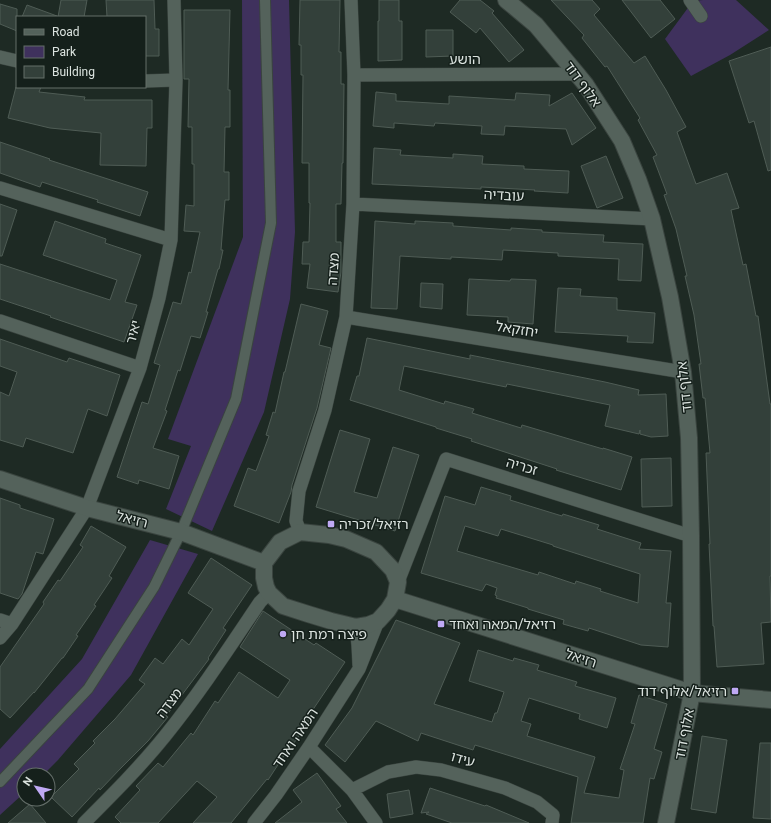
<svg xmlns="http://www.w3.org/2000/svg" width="771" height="823" viewBox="0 0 771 823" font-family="Roboto,'Noto Sans Hebrew',sans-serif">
<rect width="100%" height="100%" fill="#1e2a24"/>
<path fill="#3f315d" d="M242 0H289L295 232 290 299 264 412 212 531 166 509 191 446 168 439 243 237Z
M703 0H736L769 30 730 55 691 76 665 39 693 1Z
M150 540 198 554 131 675 58 760 43 775H24V793L0 815V749L82 659Z"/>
<path fill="#33403a" stroke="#4f5c55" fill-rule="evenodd" d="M61 0H87L84 17H58Z
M106 0H154L155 29H159V56H145V17H107Z
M300 0H340L339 52H341V84H344L343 163H342L341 204H336V242H341V272L338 292 307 288 310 264H302L303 242H309L310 203H309V163H302L303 75H301V45H299Z
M379 0H399V21H402V60L378 61V21H379Z
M460 0H480L494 11 492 13 524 50 509 62 480 28 476 33 450 12Z
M551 0H592L600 9 594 15 634 63 645 56 666 90 686 127 677 132 696 184 727 173 739 208 731 210 743 265 746 264 756 316H758L770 404H771V576H770L771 622 761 623 764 664 717 667 714 626H713L709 544H710L706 453H710L705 398H703L699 364H701L694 315 685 276H687L676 229 664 195 667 194 653 157 657 155 638 120 640 118 607 66 605 67 582 38 584 35Z
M622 0H660L675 19 651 38Z
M0 4 17 9V31L0 24Z
M27 5 57 16V17H22Z
M184 10H230L228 90H230V127H225L224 172H229V200H225L221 250H223L219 269H218L206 312H208L200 338 191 336 180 371 178 370 165 410 167 411 153 448 179 456 169 489 139 480 138 484 117 477 142 402 148 404 160 365 154 363 173 302 181 304 189 272 191 273 200 232 184 231 186 205 194 206V164H192V127H188L189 79H184Z
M426 30H453V56L426 57Z
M771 47V170L768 171 754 121 749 123 729 61Z
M16 87H41L39 92 85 97 84 100H152V128H147L146 166 100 165 101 133 50 128 8 118Z
M376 92 396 94V101L449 104V96L515 100 516 93 550 95 549 106 572 93 596 128 572 145 566 129 505 126 504 135 481 134 482 126 435 123 434 126 394 123V128L373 126Z
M0 142 50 159 49 160 148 192 140 216 97 202 98 200 42 182 40 187 0 173Z
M374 148 401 150 400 155 453 158V154L483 156 482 164 524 166V169L569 171 568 193 534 191 535 190 481 187V189L372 184Z
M606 156 623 198 597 208 581 166Z
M0 204 17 210 2 256H0Z
M55 221 106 239 105 243 141 255 125 302 137 305 124 342 50 317 51 316 0 299V264L110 300 117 280 43 255Z
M375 221 415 224V221L453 223V226L511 230V228L542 230V232L604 235 603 242 643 244 641 281 618 280 619 259 558 256V253L503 250 502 260 451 257V259L400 256 397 309 371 308Z
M469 279 510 281 511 279 536 280 533 324 508 322V317L467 315Z
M421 283 443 284 442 309 420 307Z
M558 288 581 289 580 296 617 298V310L655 313 653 343 627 342 628 336 555 332Z
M301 304 328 311 319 345 331 348 317 408 292 485 291 492 279 523 234 506 248 468 256 471 269 436 266 435 273 412 275 413 284 372H285Z
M367 338 470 359V355L605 382 639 390 638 395 666 394 668 436 651 437 640 434V430L639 434 605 426 610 405 507 384 506 387 404 366 399 390 444 404 445 401 474 409 472 413 521 428 522 425 603 449V448L632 457 621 490 556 470 557 469 471 441 472 439 436 428V427L350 400 357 376H359Z
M0 339 67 362 69 358 120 375 107 416 88 409 73 453 26 438 23 447 0 440V392L9 396 17 372 0 366Z
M340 430 370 439 354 492 377 498 393 447 419 455 395 531 316 507Z
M671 458 672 506 642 507 641 459Z
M481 487 511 496 510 500 562 516 563 514 599 525 597 529 641 543 639 549 671 551 666 603H671L668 647 641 645 589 628 588 631 563 624 564 620 528 609V608L496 598 497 596 495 595 497 588 486 584 482 591 421 573 445 496 475 505ZM465 526 498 536 501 529 553 545V546L640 574 638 603 600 591 601 589 576 581 575 584 539 572 538 575 457 551Z
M0 498 20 505V508L54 519 43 554 36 552 22 594 18 599 0 593Z
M91 526 126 547 109 576 112 578 94 605 96 606 76 635 78 636 63 658H62L34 693V692L10 718 0 709V667L44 604 43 602 58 580 60 581 83 547 80 545Z
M211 558 252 585 223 628 226 630 208 658 209 659 166 716 168 717 148 741 121 768 100 790 99 788 72 817 51 797 79 769 74 764 95 743 93 741 115 719 145 684 139 680 155 658 163 664 182 639 189 645 213 609 188 593Z
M263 611 314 645 316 643 345 662 310 714 312 716 294 743 293 742 268 780 267 779 231 823H193L217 797 197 781 158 823H121L115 817 140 790 136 786 158 763 163 767 191 733 193 735 215 701 218 703 239 672 278 698 290 680 240 647Z
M396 620 460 643 434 704 492 722 495 713H497L504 692 469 681 478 650 513 661 514 658 539 665 537 670 577 682 575 686 616 698 607 728 579 719 580 714 529 698 521 721 531 724 527 736 595 757 584 793 619 798 624 770 620 769 635 724 631 723 639 695 667 704 654 749 662 752 654 779 650 778 643 823H571L578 777 475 745 473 750 421 733 418 741 376 721 345 762 325 745 352 708Z
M702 736 727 740 716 813 691 809Z
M760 743H771V819L753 818Z
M317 773 341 806 336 809 347 823H275L302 802 293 790Z
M430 788 485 806 486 805 529 823H452L426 814 429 812 421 813Z
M409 790 413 814 390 818 387 794Z
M30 804 46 823H8Z"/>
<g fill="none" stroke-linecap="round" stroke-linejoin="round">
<g stroke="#3a443f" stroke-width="12">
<path id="pedestrian" d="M0 782 88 689 154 587 181 532 236 399 271 223 265 0"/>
</g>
<g stroke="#3a443f" stroke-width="14">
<path id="minor" d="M690 0 701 16
M0 57 17 61
M354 75 577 74
M145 81 176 80
M0 188 171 240
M353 204 652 219
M346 317 683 372
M0 321 140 368
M300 532 296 521 299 491 325 410 346 317 353 204 354 75 351 0
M398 582 446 459 691 536
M0 620 12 624
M356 627 358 645 359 665
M0 638 12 624 87 508 140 368 159 298 171 240 176 80 174 0
M309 747 352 790 376 823
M352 790 388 772 416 767 441 770 505 788 537 802 553 815 552 823
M84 823C112 795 140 767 165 736 199 694 229 648 260 602L269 593
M254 823 276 795 309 747 359 669 378 621"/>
</g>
<g stroke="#3a443f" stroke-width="18">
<path id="tertiary" d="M506 0 536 25 577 74 586 85 622 141 638 179 652 219 670 297 683 372 689 438 691 536 692 693 666 823
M0 479 87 508 181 532 264 563
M300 532 329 535 346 539 376 552 393 570 398 582 395 599 388 610 378 621 368 625 356 627 331 621 308 614 283 606 269 593 266 587 264 578V563L280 542Z
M395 599 692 693 771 700"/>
</g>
<use href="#pedestrian" stroke="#54625b" stroke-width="10"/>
<use href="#minor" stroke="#54625b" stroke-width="13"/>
<use href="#tertiary" stroke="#54625b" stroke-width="16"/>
</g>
<g fill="#bfa9f4" stroke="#15201b" stroke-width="1.5">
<rect x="327" y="520" width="8" height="8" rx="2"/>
<rect x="437" y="620" width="8" height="8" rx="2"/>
<circle cx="283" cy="634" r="4"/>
<rect x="731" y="687" width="8" height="8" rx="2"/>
</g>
<g text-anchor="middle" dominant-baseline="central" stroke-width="3" stroke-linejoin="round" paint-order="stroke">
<g font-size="14" fill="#dbe3df" stroke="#15201b">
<text x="465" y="59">הושע</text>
<text transform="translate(583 84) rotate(54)">אלוף דוד</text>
<text transform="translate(504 195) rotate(3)">עובדיה</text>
<text transform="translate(333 269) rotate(-86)">מצדה</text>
<text transform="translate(517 329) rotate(9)">יחזקאל</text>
<text transform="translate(133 332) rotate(-75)">יאיר</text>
<text transform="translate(684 387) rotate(-96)">אלוף דוד</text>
<text transform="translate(522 466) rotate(17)">זכריה</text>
<text transform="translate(132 519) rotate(15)">רזיאל</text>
<text transform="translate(581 658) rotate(18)">רזיאל</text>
<text transform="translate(169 703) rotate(-53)">מצדה</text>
<text transform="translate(684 734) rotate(-79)">אלוף דוד</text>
<text transform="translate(295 738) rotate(-56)">המאה ואחד</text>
<text transform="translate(463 759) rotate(16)">עידו</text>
</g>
<g font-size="14" fill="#dbe3df" stroke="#15201b" text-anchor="start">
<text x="339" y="524">רזיאל/זכריה</text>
<text x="449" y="624">רזיאל/המאה ואחד</text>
<text x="291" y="634">פיצה רמת חן</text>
<text x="727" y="691" text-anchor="end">רזיאל/אלוף דוד</text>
</g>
</g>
<rect x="16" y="16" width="130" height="72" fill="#15201b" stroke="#646e69"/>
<rect x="24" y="29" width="20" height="6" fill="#54625b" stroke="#646e69"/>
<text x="52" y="36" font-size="12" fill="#dbe3df">Road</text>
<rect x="24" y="46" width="20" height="12" fill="#3f315d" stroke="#646e69"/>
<text x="52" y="56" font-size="12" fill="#dbe3df">Park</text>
<rect x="24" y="66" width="20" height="12" fill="#33403a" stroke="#646e69"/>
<text x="52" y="76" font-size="12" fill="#dbe3df">Building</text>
<g transform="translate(36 787) rotate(304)"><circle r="19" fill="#15201b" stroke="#646e69"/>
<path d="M0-3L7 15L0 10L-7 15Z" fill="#bfa9f4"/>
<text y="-6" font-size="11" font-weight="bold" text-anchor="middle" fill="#dbe3df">N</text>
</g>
</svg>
